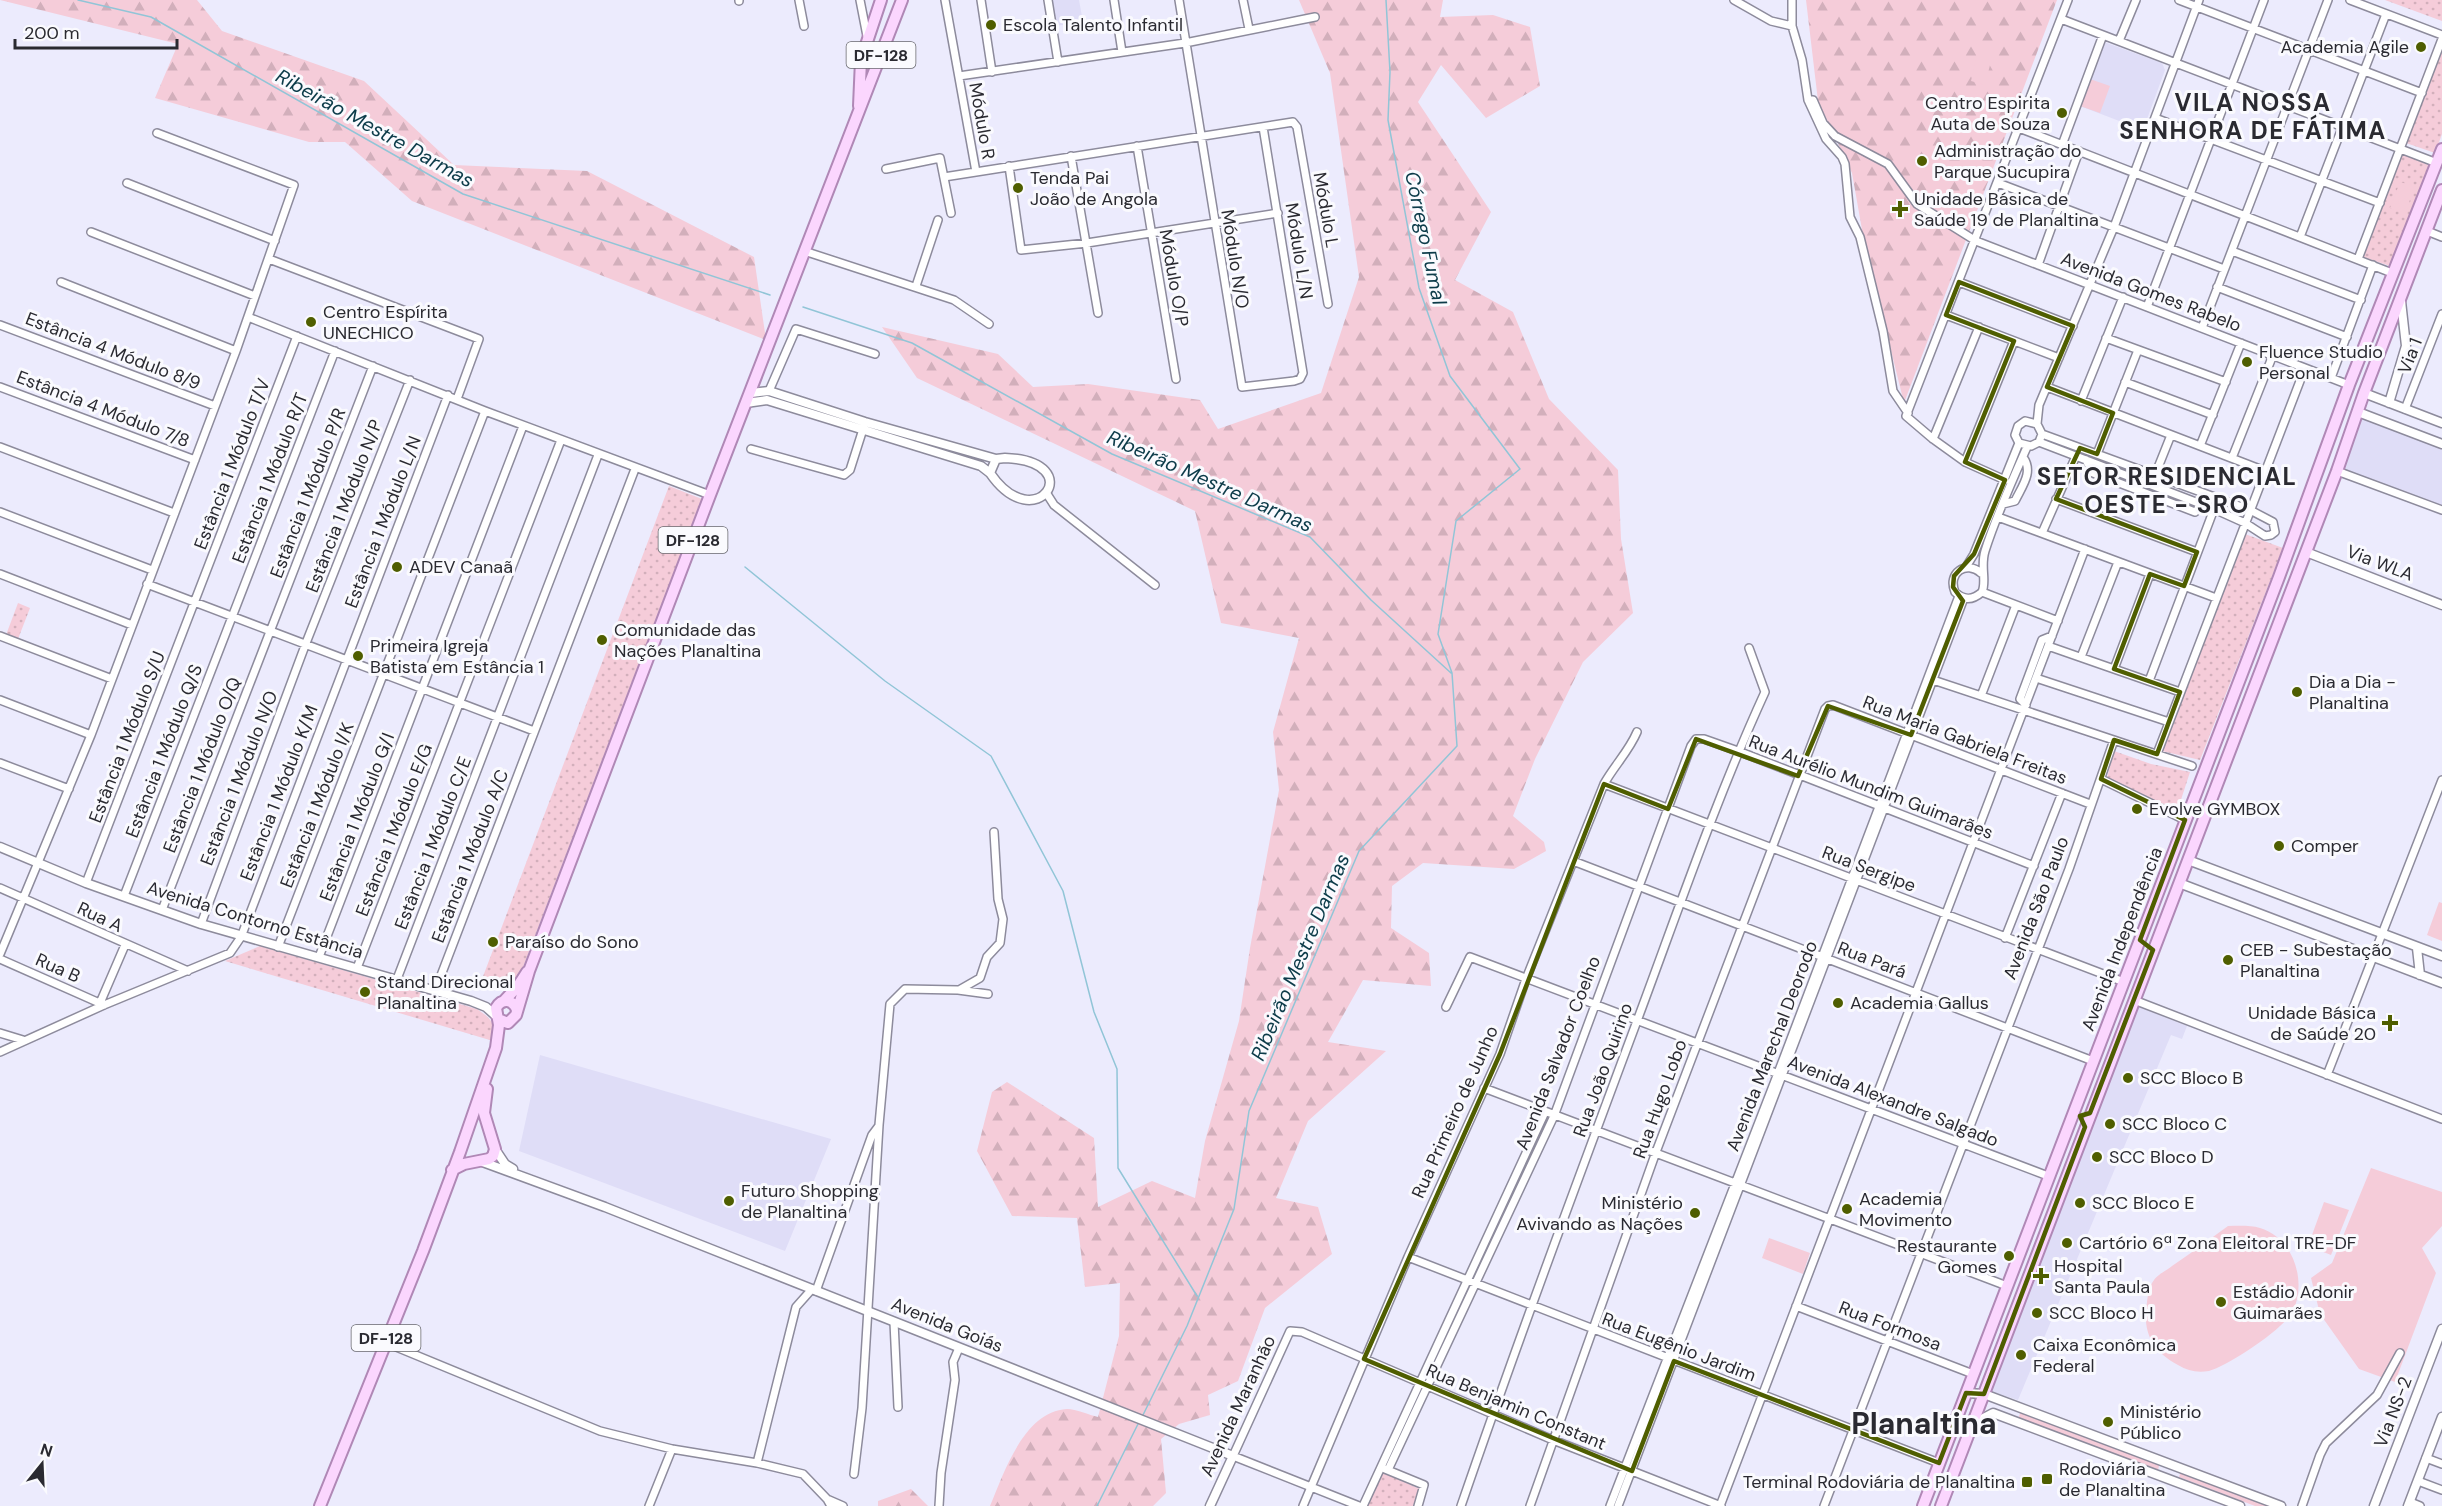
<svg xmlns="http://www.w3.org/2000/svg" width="2442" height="1506" viewBox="0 0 2442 1506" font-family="'DM Sans',sans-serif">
<defs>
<pattern id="grass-dots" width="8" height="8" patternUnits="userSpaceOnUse" patternTransform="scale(1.5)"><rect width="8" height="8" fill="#f5ccd9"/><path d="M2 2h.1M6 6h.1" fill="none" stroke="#d2afbb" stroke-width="1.8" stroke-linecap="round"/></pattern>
<pattern id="forest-firs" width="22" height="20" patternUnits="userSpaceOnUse" patternTransform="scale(1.5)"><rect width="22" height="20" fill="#f5ccd9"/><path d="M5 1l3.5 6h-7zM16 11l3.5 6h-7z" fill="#d2afbb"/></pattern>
</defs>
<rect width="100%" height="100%" fill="#ecebfd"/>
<path fill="#dfddf7" d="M1051 0H1079L1083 22 1055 26Z
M2104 42 2162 63 2165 70 2143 130 2080 106Z
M2363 409 2442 438V514L2339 475Z
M2134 1005 2187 1026 2182 1039 2171 1035 2018 1400 1987 1390Z
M540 1055 831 1139 785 1251 519 1151Z"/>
<path fill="url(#grass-dots)" d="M2385 0H2442V21Z
M2442 50V134L2435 153 2406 143Z
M2402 154 2431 166 2390 266 2363 257Z
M669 486 702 499 517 983 479 987Z
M2245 534 2283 548 2200 760 2162 751Z
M18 603 30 608 18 639 6 635Z
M2114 751 2151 764 2190 772 2177 812 2107 778Z
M260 946 477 1009C492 1019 496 1024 493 1041L225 961Z
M1381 1472 1420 1489 1413 1506H1365Z"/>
<path fill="url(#forest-firs)" d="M0 0H197L222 31 364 81 454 165 587 171 754 257 766 340 412 201 345 142H309L155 98 178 44Z
M1299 0H1443L1440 17 1493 15 1530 27 1540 86 1486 118 1441 65 1418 102 1491 212 1455 280 1513 312 1549 399 1618 470 1621 539 1633 613 1583 662 1535 759 1513 816 1544 842 1546 851 1514 869 1423 863 1392 886 1391 928 1429 953 1431 986 1363 980 1328 1042 1386 1051 1308 1121 1276 1198 1318 1207 1332 1254 1265 1308 1238 1381 1208 1395 1210 1415 1179 1424 1161 1439 1166 1493 1153 1506H990C1004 1473 1024 1411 1067 1409 1076 1409 1089 1415 1098 1417L1119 1336 1120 1283 1085 1287 1077 1218 1012 1216 977 1151 992 1092 1007 1082 1094 1138 1098 1207 1152 1181 1195 1198 1205 1141 1239 1021 1250 948 1279 790 1273 732 1299 638 1221 623 1195 511 917 378 882 327 998 354 1033 387 1088 384 1200 400 1218 429 1321 393 1359 277 1330 73Z
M1806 0H2057L1904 403 1864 241 1852 173 1818 101Z
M911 1489 928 1506H878V1501Z"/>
<path fill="#f5ccd9" d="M1977 54 1992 57 1985 85 1971 81Z
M2090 79 2110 86 2100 113 2080 106Z
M2400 182 2414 186 2406 213 2390 208Z
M2439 902 2442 903V941L2427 935Z
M2371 1168 2442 1192V1226L2422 1248 2436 1273 2395 1382 2359 1369 2320 1314 2311 1278 2332 1263Z
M2324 1202 2349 1210 2331 1255 2308 1246Z
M2228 1226C2238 1226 2250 1225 2260 1228 2294 1238 2307 1282 2293 1311 2284 1329 2228 1366 2209 1371 2197 1373 2188 1371 2178 1365 2152 1351 2142 1332 2147 1302 2148 1295 2149 1286 2154 1280 2157 1275 2167 1270 2172 1266 2191 1253 2209 1240 2228 1226Z
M1769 1238 1810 1253 1803 1274 1762 1258Z
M2021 1411 2160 1462 2158 1470 2018 1419Z
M2181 1471 2274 1506H2255L2179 1477Z"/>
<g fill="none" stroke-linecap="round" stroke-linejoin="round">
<path stroke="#91c5d7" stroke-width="1.5" d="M78 0 151 17 463 194 770 295
M803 307 912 343 1112 454 1310 537 1371 600 1451 673
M745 567 885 681 991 756 1063 891 1094 1012 1117 1069 1118 1168 1197 1296
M1142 1417 1187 1326 1234 1209 1249 1111 1359 851 1457 746 1452 673 1438 634 1456 521 1520 469 1450 376 1419 288 1388 120 1390 72 1386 0
M1097 1506 1138 1424"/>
<g stroke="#8d8b9c" stroke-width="10">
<path id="minor" d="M739 0V1
M799 0 804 26
M860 0 867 36
M945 0 976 172
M981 0 992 72
M1048 0 1058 62
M1114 0 1122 52
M1179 0 1242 387 1294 381 1300 379 1303 373 1263 127
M1243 0 1249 29
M1734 0 1771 21 1792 26
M1792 0V26L1802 60 1808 100 1826 139 1842 157 1845 164 1850 217 1860 237 1883 331 1893 391 1908 413
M2179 0 2422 93
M2350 0 2442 35
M2061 19 2437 163
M2119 41 2136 0
M959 76 1185 43 1315 17
M1808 100H1813L1823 123 1835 136 1888 164 1917 204 1976 241 2349 385
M2155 118 2380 203
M2019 128 2392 273
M2062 145 2103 35
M1137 146 1176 379
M1071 156 1098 313
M1009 166 1021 250 1087 243 1278 213
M886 169 940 158 951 213
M944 177 1293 122 1297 127 1328 304
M127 183 275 241
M1998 183 2224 269
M2427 231 2442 237
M91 232 255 296
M2300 237 2386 14
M804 251 954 300 989 324
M2232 251 2361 300
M269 259 479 339 457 399
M2358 259 2442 39
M2038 265 2079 151
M61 282 236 351
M1959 282 2073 326
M916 286 938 220
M2217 287 2347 337
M2147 307 2264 0
M1946 315 2059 358
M248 317 485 411 710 495
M0 325 215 406
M2202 328 2328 0
M2106 338 2226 382
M2331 378 2373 265
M2125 382 2213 415
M0 387 195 460
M2047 387 2265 471
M769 391 796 329 875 354
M2081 401 2123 297
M2405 409 2442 314
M2037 424 2039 405 2114 227 2199 0
M1933 439 1979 327
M2039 442 2214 509 2245 523 2265 536 2271 535 2275 532 2273 522 2250 510 2042 434
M2200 446 2241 343
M0 447 174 513
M751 449 844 475 850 470 864 426
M2097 454 2138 350
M2232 458 2273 355
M2086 460 2093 473 2195 512 2203 505
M1965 462 2014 341
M2337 471 2442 510
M2155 475 2171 435
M2005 480 1965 462 1933 439 1906 416 2068 0
M1047 494 1054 505 1155 585
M2056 499 2197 552
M2003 504 2015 501C2022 486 2034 472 2023 457
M0 512 152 570
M1998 517 2216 598
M2042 533 2076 456
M1966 567 1974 554 2019 443 2015 435 2018 426 2025 421 2037 424 2042 434 2039 442 2031 446 2019 443
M1981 573C1966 560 1947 573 1955 592 1964 601 1973 600 1982 592 1987 581 1980 567 1985 551 1996 516 2012 481 2027 447
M0 574 132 625
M147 584 534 731
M1982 592 2058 621
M0 636 112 679
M2048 646 2180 692
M2081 657 2118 562
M2114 669 2150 574
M2036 678 2169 722
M1933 680 2192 766
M2149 681 2214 509
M1981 696 2016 605
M0 700 91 735
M2026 705 2020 699 2042 640 2052 636
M2157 754 2305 368
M0 763 69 789
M2101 779 2185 820
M1604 784 2124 982
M1573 861 2093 1061
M86 883 297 336
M0 888 188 971
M124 896 335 351
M162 910 373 366
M201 924 306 643 410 380
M2005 938 2062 793
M278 947 485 411
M0 954 91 735 236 351 294 185 157 133
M319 957 523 426
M0 959 104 1005
M357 968 561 440
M397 979 598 455
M959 990 980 978 987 957 1000 943 1003 919 998 899 994 832
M435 991 635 469
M2134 1000 2442 1119
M100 1003 125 945
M1446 1007 1470 957 2048 1176
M0 1033 23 1040
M0 1052 104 1005 230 953 241 937 448 395
M2327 1075 2442 780
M1484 1088 2007 1286
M1408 1257 1939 1463
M816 1291 872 1135 878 1127
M1796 1306 1973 1374
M894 1322 898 1407
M384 1342 600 1431 672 1449 757 1463 803 1474 827 1499 831 1506
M2426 1458 2442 1464
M757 1463 796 1307 812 1289
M1385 1469 1424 1485 1418 1506
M1388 1470 1554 1116 1691 746 1696 739H1704L1738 751 2034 866
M854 1474 862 1408 879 1125 890 1004 905 989 958 990 988 994
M2418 1481 2442 1490
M827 1499 843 1506
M2410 1502 2420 1506
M649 1506 672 1449
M939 1506 941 1473 955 1380 953 1362 959 1348
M1303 1506 1408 1257 1500 1054 1526 979 1604 784C1614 766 1629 751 1637 732
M1359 1506 1233 1456 1290 1331 1302 1332 1553 1440 1721 1506
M1363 1506 1545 1112
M1461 1506C1517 1343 1577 1182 1637 1021 1678 911 1716 799 1765 692L1749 648
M1530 1506 1656 1152 1825 709 1828 706 1833 705 2090 804
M1610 1506 1778 1073 1959 596
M1618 1506 1964 598
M1720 1506 2085 549
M1824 1506 2069 869 2114 740
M2302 1506 2320 1455 2326 1443 2377 1395 2400 1353"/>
</g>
<g stroke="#8d8b9c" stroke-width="11">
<path id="tertiary" d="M751 393 769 391 865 422 996 459
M2364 393 2442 423
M746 403 767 400 981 466 990 473
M2389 403 2406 346 2401 301
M2358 412 2442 444
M1005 458C1090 461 1036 540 990 473L996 459Z
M2306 552 2442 605
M0 847 86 883 201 924 471 1001 486 1007 496 1016
M2188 860 2442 956
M2179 883 2442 983
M2417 948 2420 975
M495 1149 505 1164 513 1169
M480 1161 605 1207 1233 1456 1210 1506
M1966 1393 1984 1394 2281 1506
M1972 1424 1993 1413 2240 1506
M2374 1506 2442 1329
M2408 1506 2442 1417"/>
</g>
<g stroke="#b088b6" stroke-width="14">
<path id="primary" d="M859 106 861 60 881 0
M504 1001 518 986 527 972
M498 1019 508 1023 516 1015 529 971 710 495 902 0
M452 1170 464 1164 489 1159 493 1156 495 1149 484 1113 487 1089
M320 1506 423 1251 460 1152 496 1048 499 1025 496 1008C502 998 513 999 517 1010
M1923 1506 2279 577 2349 385 2442 149
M1941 1506 2337 471 2364 393 2442 190"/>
</g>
<use href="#minor" stroke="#fff" stroke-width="7"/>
<use href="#tertiary" stroke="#fff" stroke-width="8"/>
<use href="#primary" stroke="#fbd6fe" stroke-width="10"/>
</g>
<path fill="none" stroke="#4f5e00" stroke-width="4.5" stroke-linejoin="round" d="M1959 282 2073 326 2047 387 2113 413 2097 454 2080 448 2056 499 2197 552 2184 586 2150 574 2114 669 2180 692 2157 754 2114 740 2101 779 2185 820 2140 940 2153 950 2090 1113 2080 1116 2085 1127 1984 1394 1966 1393 1939 1463 1674 1361 1632 1471 1364 1359 1500 1054 1604 784 1668 809 1696 739 1798 776 1828 706 1911 735 1963 601 1953 587 1954 576 1974 554 2005 480 1965 462 2014 341 1946 315Z"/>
<g fill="#4f5e00" stroke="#fafafe" stroke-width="2">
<circle cx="991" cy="25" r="6"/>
<circle cx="2421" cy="47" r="6"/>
<circle cx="2062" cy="113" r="6"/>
<circle cx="1922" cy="161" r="6"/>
<circle cx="1018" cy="188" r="6"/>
<path d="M1897 200h6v6h6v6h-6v6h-6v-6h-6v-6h6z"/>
<circle cx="311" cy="322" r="6"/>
<circle cx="2247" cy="362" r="6"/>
<circle cx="397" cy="567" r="6"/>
<circle cx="602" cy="640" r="6"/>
<circle cx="358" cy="656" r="6"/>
<circle cx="2297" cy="692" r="6"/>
<circle cx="2137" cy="809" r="6"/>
<circle cx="2279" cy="846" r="6"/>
<circle cx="493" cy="942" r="6"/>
<circle cx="2228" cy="960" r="6"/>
<circle cx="365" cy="992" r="6"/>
<circle cx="1838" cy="1003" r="6"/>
<path d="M2387 1014h6v6h6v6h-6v6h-6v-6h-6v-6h6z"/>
<circle cx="2128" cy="1078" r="6"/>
<circle cx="2110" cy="1124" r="6"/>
<circle cx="2097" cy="1157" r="6"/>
<circle cx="729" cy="1201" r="6"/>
<circle cx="2080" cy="1203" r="6"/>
<circle cx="1847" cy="1209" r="6"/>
<circle cx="1695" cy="1213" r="6"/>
<circle cx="2067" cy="1243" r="6"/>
<circle cx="2009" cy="1256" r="6"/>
<path d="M2038 1267h6v6h6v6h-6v6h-6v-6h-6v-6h6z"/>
<circle cx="2221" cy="1302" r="6"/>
<circle cx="2037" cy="1313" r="6"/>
<circle cx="2021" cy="1355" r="6"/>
<circle cx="2108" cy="1422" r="6"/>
<rect x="2041" y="1473" width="12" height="12" rx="3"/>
<rect x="2021" y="1476" width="12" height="12" rx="3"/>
</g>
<g text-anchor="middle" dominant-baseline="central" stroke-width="6" stroke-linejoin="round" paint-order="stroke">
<g fill="#fafafe" stroke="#68686e" stroke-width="1.5">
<rect x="846.5" y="42" width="69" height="26" rx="4.5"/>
<rect x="658.5" y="527" width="69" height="26" rx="4.5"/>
<rect x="351.5" y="1325" width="69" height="26" rx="4.5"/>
</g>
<g font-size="16" font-weight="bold" fill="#2a2a31">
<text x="881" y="55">DF-128</text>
<text x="693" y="540">DF-128</text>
<text x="386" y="1338">DF-128</text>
</g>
<g font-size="18" fill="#2a2a31" stroke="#fafafe" text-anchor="start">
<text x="1003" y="25">Escola Talento Infantil</text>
<text x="2409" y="47" text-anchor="end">Academia Agile</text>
<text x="2050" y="103" text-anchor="end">Centro Espirita<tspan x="2050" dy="21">Auta de Souza</tspan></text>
<text x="1934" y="151">Administração do<tspan x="1934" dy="21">Parque Sucupira</tspan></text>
<text x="1030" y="178">Tenda Pai<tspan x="1030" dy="21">João de Angola</tspan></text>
<text x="1914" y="199">Unidade Básica de<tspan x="1914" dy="21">Saúde 19 de Planaltina</tspan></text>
<text x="323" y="312">Centro Espírita<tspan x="323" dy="21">UNECHICO</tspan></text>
<text x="2259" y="352">Fluence Studio<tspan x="2259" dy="21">Personal</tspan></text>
<text x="409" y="567">ADEV Canaã</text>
<text x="614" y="630">Comunidade das<tspan x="614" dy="21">Nações Planaltina</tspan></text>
<text x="370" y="646">Primeira Igreja<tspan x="370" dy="21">Batista em Estância 1</tspan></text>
<text x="2309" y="682">Dia a Dia -<tspan x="2309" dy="21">Planaltina</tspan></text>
<text x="2149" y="809">Evolve GYMBOX</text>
<text x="2291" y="846">Comper</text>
<text x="505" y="942">Paraíso do Sono</text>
<text x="2240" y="950">CEB - Subestação<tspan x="2240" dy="21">Planaltina</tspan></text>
<text x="377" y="982">Stand Direcional<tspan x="377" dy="21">Planaltina</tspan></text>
<text x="1850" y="1003">Academia Gallus</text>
<text x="2376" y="1013" text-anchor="end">Unidade Básica<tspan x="2376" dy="21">de Saúde 20</tspan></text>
<text x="2140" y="1078">SCC Bloco B</text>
<text x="2122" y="1124">SCC Bloco C</text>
<text x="2109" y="1157">SCC Bloco D</text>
<text x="741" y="1191">Futuro Shopping<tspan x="741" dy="21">de Planaltina</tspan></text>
<text x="1859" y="1199">Academia<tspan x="1859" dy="21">Movimento</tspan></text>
<text x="1683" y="1203" text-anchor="end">Ministério<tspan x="1683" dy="21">Avivando as Nações</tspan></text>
<text x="2092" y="1203">SCC Bloco E</text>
<text x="2079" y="1243">Cartório 6ª Zona Eleitoral TRE-DF</text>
<text x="1997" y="1246" text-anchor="end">Restaurante<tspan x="1997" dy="21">Gomes</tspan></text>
<text x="2054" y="1266">Hospital<tspan x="2054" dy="21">Santa Paula</tspan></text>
<text x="2233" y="1292">Estádio Adonir<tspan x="2233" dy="21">Guimarães</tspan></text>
<text x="2049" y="1313">SCC Bloco H</text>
<text x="2033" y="1345">Caixa Econômica<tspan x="2033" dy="21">Federal</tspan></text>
<text x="2120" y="1412">Ministério<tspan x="2120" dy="21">Público</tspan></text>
<text x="2059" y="1469">Rodoviária<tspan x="2059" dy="21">de Planaltina</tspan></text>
<text x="2015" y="1482" text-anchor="end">Terminal Rodoviária de Planaltina</text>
</g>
<g font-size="18" fill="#2a2a31" stroke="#fafafe">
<text transform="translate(982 121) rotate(80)">Módulo R</text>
<text transform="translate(1326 210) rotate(80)">Módulo L</text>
<text transform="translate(1299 251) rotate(81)">Módulo L/N</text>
<text transform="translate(1235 259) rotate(81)">Módulo N/O</text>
<text transform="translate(1174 278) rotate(80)">Módulo O/P</text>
<text transform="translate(2151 292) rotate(21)">Avenida Gomes Rabelo</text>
<text transform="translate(113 351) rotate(21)">Estância 4 Módulo 8/9</text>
<text transform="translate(2410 356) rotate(-69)">Via 1</text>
<text transform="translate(103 409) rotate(21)">Estância 4 Módulo 7/8</text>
<text transform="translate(232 464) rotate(-69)">Estância 1 Módulo T/V</text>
<text transform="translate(270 478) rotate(-69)">Estância 1 Módulo R/T</text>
<text transform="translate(308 493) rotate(-69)">Estância 1 Módulo P/R</text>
<text transform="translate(344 506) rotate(-69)">Estância 1 Módulo N/P</text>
<text transform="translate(383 522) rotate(-69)">Estância 1 Módulo L/N</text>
<text transform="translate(2380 563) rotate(21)">Via WLA</text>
<text transform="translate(127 737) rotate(-69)">Estância 1 Módulo S/U</text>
<text transform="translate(1965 740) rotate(21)">Rua Maria Gabriela Freitas</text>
<text transform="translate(164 751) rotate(-69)">Estância 1 Módulo Q/S</text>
<text transform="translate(202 765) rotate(-69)">Estância 1 Módulo O/Q</text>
<text transform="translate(239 778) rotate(-69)">Estância 1 Módulo N/O</text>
<text transform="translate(1871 787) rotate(21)">Rua Aurélio Mundim Guimarães</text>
<text transform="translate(279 793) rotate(-69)">Estância 1 Módulo K/M</text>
<text transform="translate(317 805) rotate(-69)">Estância 1 Módulo I/K</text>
<text transform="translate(357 817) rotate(-69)">Estância 1 Módulo G/I</text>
<text transform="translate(394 830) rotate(-69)">Estância 1 Módulo E/G</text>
<text transform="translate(433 843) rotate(-69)">Estância 1 Módulo C/E</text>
<text transform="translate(470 856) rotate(-69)">Estância 1 Módulo A/C</text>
<text transform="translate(1869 869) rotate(21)">Rua Sergipe</text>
<text transform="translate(2036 908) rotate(-69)">Avenida São Paulo</text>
<text transform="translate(100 917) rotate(25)">Rua A</text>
<text transform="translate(255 920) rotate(17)">Avenida Contorno Estância</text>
<text transform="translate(2122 939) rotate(-69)">Avenida Independência</text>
<text transform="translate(1872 960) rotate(21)">Rua Pará</text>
<text transform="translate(58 968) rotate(24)">Rua B</text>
<text transform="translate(1772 1046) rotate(-69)">Avenida Marechal Deorodo</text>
<text transform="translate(1558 1053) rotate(-69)">Avenida Salvador Coelho</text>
<text transform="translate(1603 1070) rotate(-70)">Rua João Quirino</text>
<text transform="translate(1660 1099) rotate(-70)">Rua Hugo Lobo</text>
<text transform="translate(1893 1101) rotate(21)">Avenida Alexandre Salgado</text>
<text transform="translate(1455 1112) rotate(-66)">Rua Primeiro de Junho</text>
<text transform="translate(947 1325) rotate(22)">Avenida Goiás</text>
<text transform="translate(1890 1326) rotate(21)">Rua Formosa</text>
<text transform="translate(1679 1347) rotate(21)">Rua Eugênio Jardim</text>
<text transform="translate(1238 1406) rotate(-65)">Avenida Maranhão</text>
<text transform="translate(1516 1407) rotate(23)">Rua Benjamin Constant</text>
<text transform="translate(2393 1412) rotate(-69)">Via NS-2</text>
</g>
<g font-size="20" font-style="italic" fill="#0c3b49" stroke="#fafafe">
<text transform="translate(375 128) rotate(29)">Ribeirão Mestre Darmas</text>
<text transform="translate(1426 238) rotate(78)">Córrego Fumal</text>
<text transform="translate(1210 481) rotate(24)">Ribeirão Mestre Darmas</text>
<text transform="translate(1300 957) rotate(-67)">Ribeirão Mestre Darmas</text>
</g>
<g font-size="24" font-weight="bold" letter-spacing="1.5" fill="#2a2a31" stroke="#fafafe">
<text x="2253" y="102">VILA NOSSA<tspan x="2253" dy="28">SENHORA DE FÁTIMA</tspan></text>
<text x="2167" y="476">SETOR RESIDENCIAL<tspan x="2167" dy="28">OESTE - SRO</tspan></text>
</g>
<g font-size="30" font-weight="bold" fill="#2a2a31" stroke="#fafafe">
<text x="1924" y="1423">Planaltina</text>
</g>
</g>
<g transform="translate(42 1464) rotate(18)" stroke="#fafafe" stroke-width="4.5" paint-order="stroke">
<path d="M0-4.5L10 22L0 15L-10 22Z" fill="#2a2a31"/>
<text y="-9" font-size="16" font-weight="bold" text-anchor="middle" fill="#2a2a31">N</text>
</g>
<path d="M15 39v9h162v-9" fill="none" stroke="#2a2a31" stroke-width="3"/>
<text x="24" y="39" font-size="18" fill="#2a2a31" stroke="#fafafe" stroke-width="4.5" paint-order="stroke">200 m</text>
</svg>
